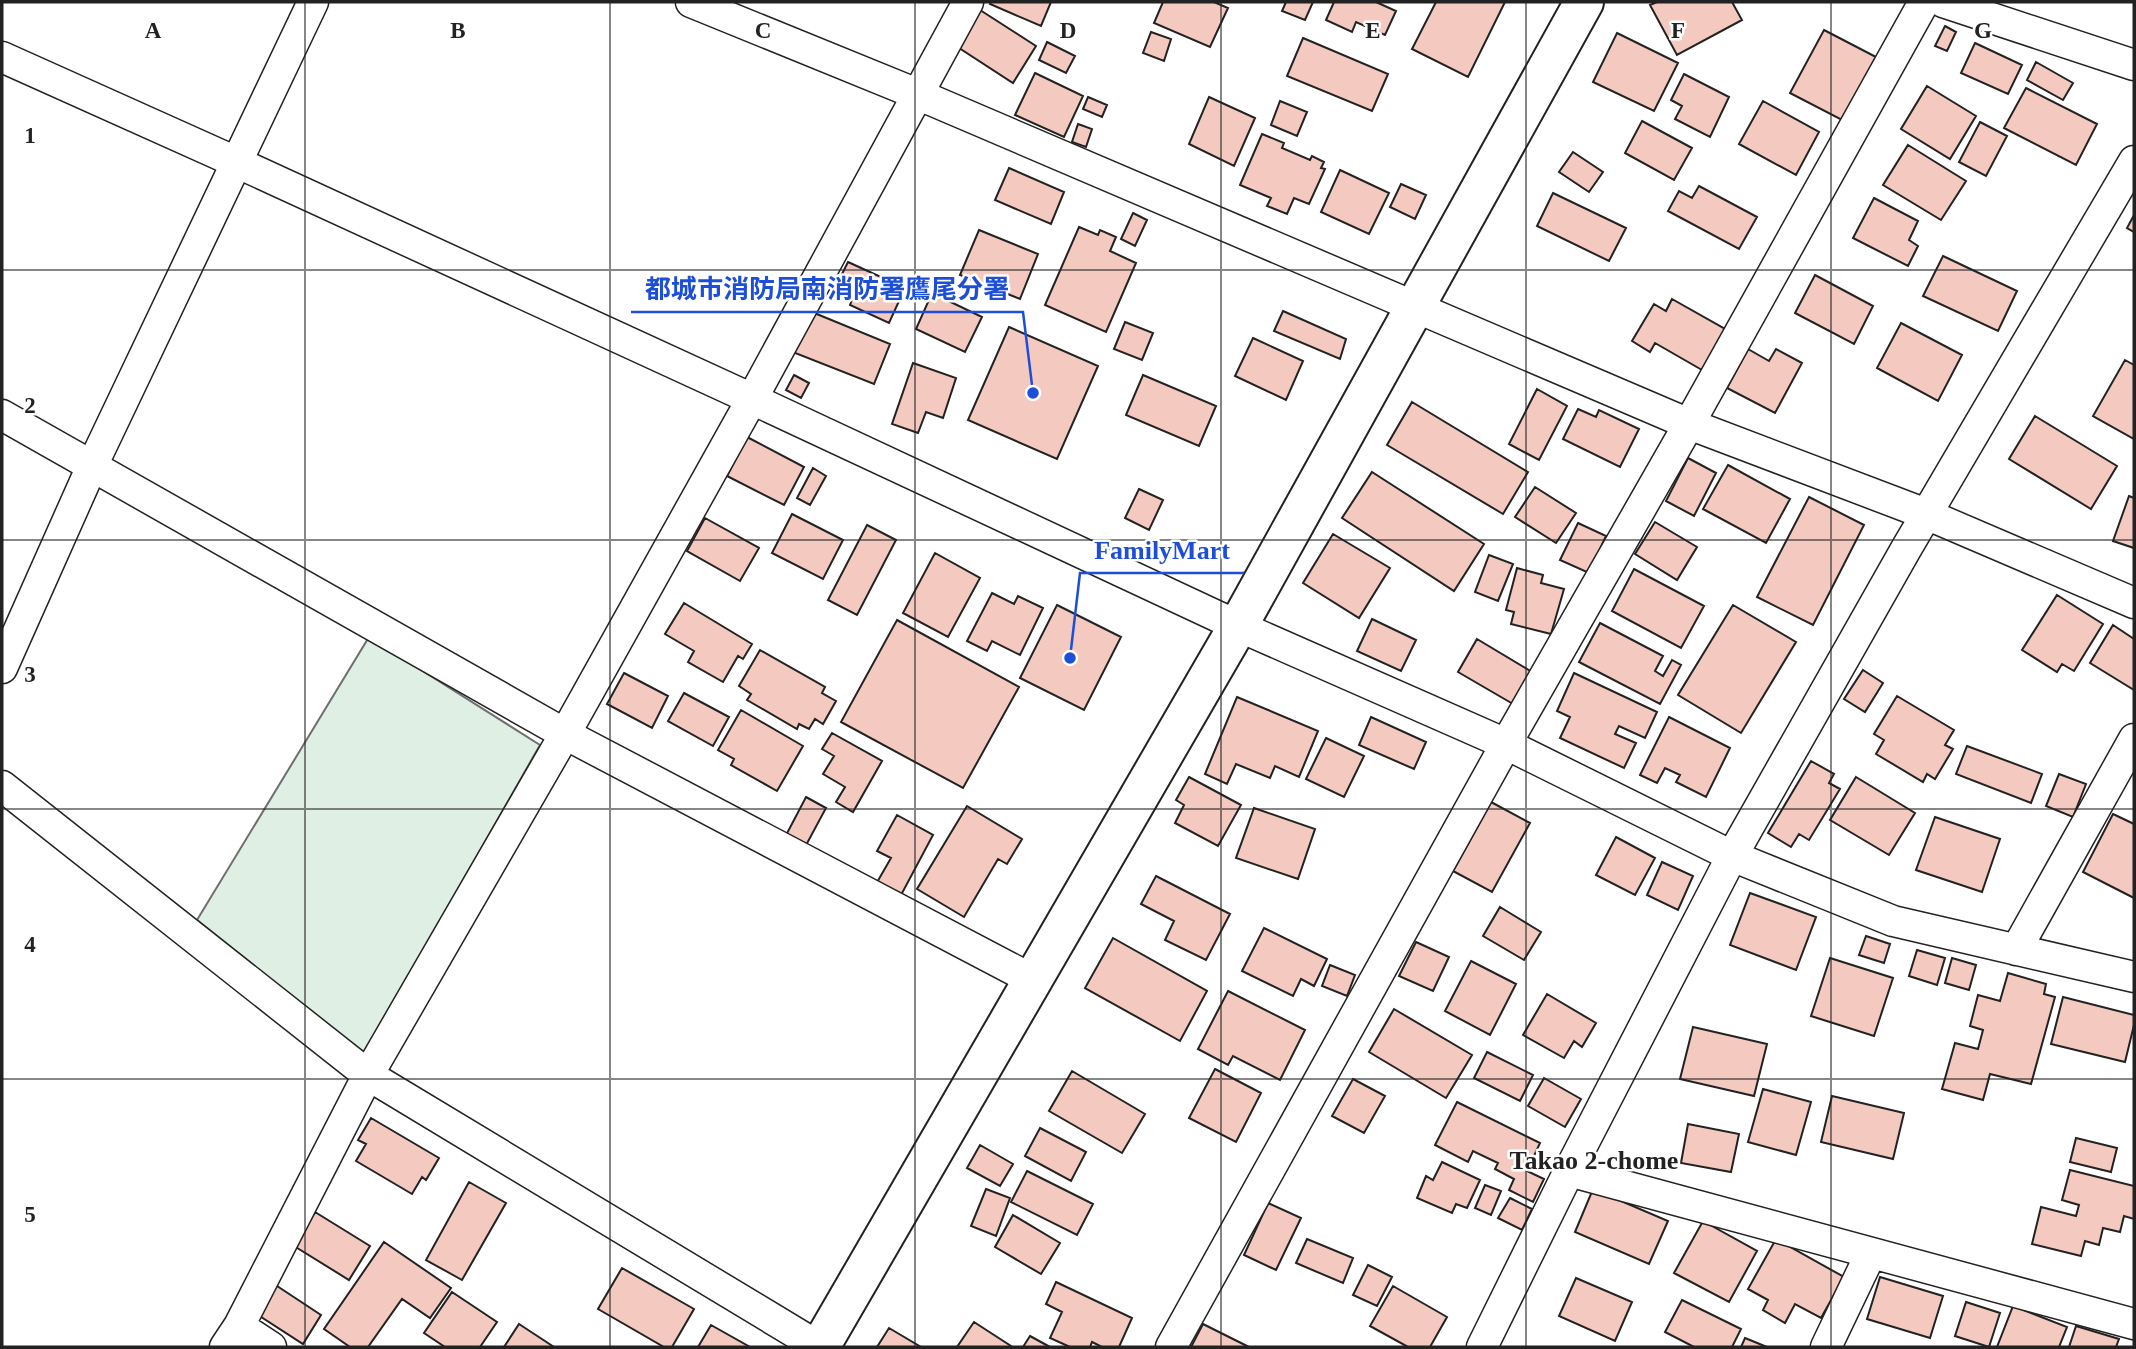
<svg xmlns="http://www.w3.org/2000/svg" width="2136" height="1349" viewBox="0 0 2136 1349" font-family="'Times New Roman','Noto Sans JP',serif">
<rect width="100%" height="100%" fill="#fff"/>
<path fill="#e0efe3" stroke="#6f6f6f" stroke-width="2" d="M369 637 540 745 364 1054 197 920Z"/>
<path fill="#f3c9c0" stroke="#222" stroke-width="2" d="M991 2H1051L1041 26 990 4Z
M1163 2H1214L1228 8 1210 47 1154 23Z
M1286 2H1313L1305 20 1282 11Z
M1334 2H1376L1396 11 1385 35 1356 22 1352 32 1326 20Z
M1436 2H1505L1468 77 1412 49Z
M1657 2H1732L1742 20 1677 55 1650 5Z
M980 10 1036 46 1013 83 956 46Z
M1945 26 1956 32 1947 51 1935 46Z
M1824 30 1876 57 1842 120 1790 93Z
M1151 32 1171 39 1164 61 1143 53Z
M1617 33 1678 63 1654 111 1593 82Z
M1303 38 1388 74 1372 111 1287 76Z
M1047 42 1075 56 1066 73 1039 60Z
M1975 43 2022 65 2008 94 1961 73Z
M2036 62 2073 83 2063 100 2027 80Z
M1035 73 1083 96 1064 137 1015 115Z
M1684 74 1729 97 1710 137 1675 119 1682 106 1671 100Z
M1927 86 1976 116 1950 159 1901 129Z
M2026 88 2097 124 2076 165 2004 128Z
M1088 97 1107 105 1102 117 1083 109Z
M1209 97 1255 118 1234 166 1189 144Z
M1280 101 1307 112 1297 136 1271 125Z
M1763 101 1819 132 1796 175 1739 144Z
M1642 121 1692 148 1674 180 1625 153Z
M1980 122 2007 136 1986 176 1959 162Z
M1078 124 1092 129 1086 147 1072 142Z
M1262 134 1284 143 1282 148 1310 160 1312 156 1324 162 1321 168 1325 169 1309 204 1294 198 1287 214 1267 206 1271 198 1240 185Z
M1908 145 1966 181 1941 220 1883 185Z
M1573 152 1603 172 1589 192 1559 172Z
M1009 168 1064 192 1051 224 995 200Z
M1340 170 1389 193 1369 234 1321 212Z
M1401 184 1426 195 1415 219 1390 207Z
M1699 186 1757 217 1739 249 1668 211 1679 191 1692 198Z
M1553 193 1626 228 1609 261 1537 226Z
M1874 198 1918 221 1909 240 1918 246 1908 266 1853 238Z
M1133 213 1147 220 1135 246 1121 239Z
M2134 215V232L2127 228Z
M1079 227 1098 235 1100 230 1116 237 1110 251 1136 263 1106 332 1045 305Z
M979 230 1038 254 1020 299 960 275Z
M1943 256 2017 291 1998 331 1923 296Z
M848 262 905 288 889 323 850 305 853 297 843 292 850 277 842 274Z
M1815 275 1873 306 1854 344 1795 313Z
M932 293 982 317 965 352 916 329Z
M1672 299 1725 329 1702 370 1655 343 1650 352 1632 341 1654 304 1666 311Z
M807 310 890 344 874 384 790 351Z
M1283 311 1346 339 1340 359 1274 331Z
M1125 322 1153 333 1142 360 1114 349Z
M1901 323 1962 355 1938 401 1877 368Z
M1009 327 1098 366 1057 459 968 420Z
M1253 338 1303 361 1286 400 1235 376Z
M1748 349 1769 361 1776 349 1802 363 1775 413 1727 388Z
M2125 360 2134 365V439L2093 416Z
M913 363 956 378 943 418 926 412 918 433 892 424Z
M794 375 809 383 801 398 786 390Z
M1143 375 1216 406 1199 446 1126 415Z
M1537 389 1567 406 1539 460 1509 444Z
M1412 402 1528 472 1503 514 1387 445Z
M1578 409 1596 417 1599 410 1639 429 1620 467 1563 439Z
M2035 416 2117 466 2091 509 2009 459Z
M747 437 804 467 784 505 727 476Z
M1688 458 1716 473 1694 516 1666 501Z
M1728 465 1790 499 1766 543 1703 509Z
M813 468 826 476 810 505 797 498Z
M1372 472 1484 544 1454 591 1342 518Z
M1535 487 1576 513 1556 543 1515 517Z
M1139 489 1163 500 1149 530 1125 518Z
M2129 496 2134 498V548L2113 541Z
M1809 497 1864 525 1813 625 1757 597Z
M792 514 843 540 823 579 772 553Z
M705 518 759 548 740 581 687 551Z
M1655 522 1697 547 1677 580 1635 554Z
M1578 523 1606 536 1589 573 1560 560Z
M867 525 896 540 857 615 828 600Z
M1333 534 1390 568 1359 618 1303 583Z
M935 553 980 578 948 637 903 613Z
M1489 555 1513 564 1498 601 1475 592Z
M1517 568 1543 575 1541 583 1564 589 1551 634 1511 624 1514 612 1506 610Z
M1634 569 1704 606 1681 648 1612 611Z
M992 593 1014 604 1018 596 1043 608 1020 655 992 641 987 651 967 641Z
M2057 595 2103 624 2074 671 2062 664 2057 672 2022 650Z
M684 603 752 644 743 659 738 656 723 682 688 662 694 651 665 634Z
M1057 605 1121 637 1084 710 1020 678Z
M1733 605 1796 642 1741 733 1678 695Z
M1372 619 1416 640 1401 671 1357 651Z
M897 620 1019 687 963 788 841 722Z
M1600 623 1663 656 1655 671 1663 676 1672 660 1681 665 1660 704 1579 662Z
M2113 625 2134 639V690L2090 663Z
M1477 639 1532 672 1513 704 1458 672Z
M760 650 825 687 822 693 836 701 823 724 815 719 809 729 799 724 797 729 747 700 751 694 739 686Z
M1863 670 1883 683 1865 712 1844 699Z
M624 673 668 696 652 728 607 704Z
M1574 673 1657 712 1645 738 1619 726 1615 734 1636 743 1624 768 1560 738 1570 717 1557 711Z
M684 693 729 717 713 746 668 721Z
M1897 696 1954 730 1945 745 1953 749 1935 779 1927 774 1923 782 1876 754 1884 740 1874 734Z
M1237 697 1318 731 1299 777 1275 766 1270 778 1236 764 1227 784 1205 774Z
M741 710 803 746 777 791 731 765 734 759 718 750Z
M1371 717 1426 742 1414 769 1359 745Z
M1669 717 1730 748 1706 797 1676 782 1680 775 1665 768 1657 783 1640 775Z
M832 733 882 761 853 812 836 802 845 787 823 774 834 756 822 749Z
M1326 738 1364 756 1344 797 1306 779Z
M1967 746 2042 774 2031 803 1956 774Z
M1811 761 1834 774 1829 783 1840 789 1809 840 1799 834 1791 847 1768 833Z
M2059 774 2086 784 2073 817 2046 806Z
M1189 777 1241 805 1218 846 1175 823 1184 805 1176 800Z
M1856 777 1915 813 1889 855 1830 820Z
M806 797 826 808 804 849 784 839Z
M1491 802 1530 823 1492 892 1453 871Z
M967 806 1022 839 1007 864 998 859 964 917 917 889Z
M1254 808 1315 829 1298 879 1236 858Z
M2113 814 2134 824V898L2083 872Z
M897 815 933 835 900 897 876 884 891 858 877 851Z
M1935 817 2000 839 1982 892 1916 870Z
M1616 837 1655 858 1635 895 1596 875Z
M1662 862 1693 876 1678 910 1647 895Z
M1156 876 1230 914 1206 960 1165 940 1174 921 1141 904Z
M1750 893 1816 917 1796 970 1730 945Z
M1500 907 1541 932 1524 960 1483 936Z
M1264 928 1327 959 1314 986 1301 979 1293 996 1242 971Z
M1866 936 1890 944 1884 963 1859 955Z
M1113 938 1207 991 1180 1041 1085 988Z
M1416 942 1449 957 1433 991 1399 976Z
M1917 950 1945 958 1937 985 1909 976Z
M1830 958 1893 978 1874 1036 1811 1016Z
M1952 958 1976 965 1969 990 1945 983Z
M1471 961 1516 984 1490 1035 1445 1011Z
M1330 965 1355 975 1347 996 1322 986Z
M2008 973 2046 984 2044 994 2055 997 2031 1084 1990 1074 1983 1100 1942 1089 1955 1043 1978 1049 1983 1030 1970 1026 1978 995 2000 1001Z
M1228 991 1305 1030 1280 1080 1233 1056 1228 1065 1198 1049Z
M1547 994 1596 1023 1582 1047 1574 1041 1564 1058 1523 1035Z
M2063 997 2134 1015V1025L2125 1062 2051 1044Z
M1394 1009 1472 1055 1446 1098 1369 1052Z
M1693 1027 1767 1044 1754 1096 1680 1079Z
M1487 1052 1533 1075 1520 1101 1474 1078Z
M1215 1069 1261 1093 1236 1142 1189 1118Z
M1072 1071 1145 1114 1122 1153 1049 1111Z
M1544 1078 1581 1099 1565 1127 1528 1106Z
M1353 1079 1385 1096 1364 1133 1332 1116Z
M1763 1089 1811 1102 1796 1155 1748 1142Z
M1832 1096 1904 1113 1893 1159 1821 1142Z
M1457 1102 1540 1143 1527 1171 1544 1179 1533 1202 1509 1190 1514 1179 1495 1169 1498 1163 1473 1151 1468 1162 1435 1145Z
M371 1118 439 1158 426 1180 422 1177 412 1194 356 1161 366 1144 358 1140Z
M1688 1124 1739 1134 1731 1172 1681 1163Z
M1040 1128 1086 1152 1071 1181 1025 1156Z
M2076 1138 2117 1148 2111 1172 2070 1162Z
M980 1145 1013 1164 1000 1186 967 1168Z
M1442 1162 1480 1180 1467 1208 1456 1204 1452 1213 1417 1198 1426 1176 1433 1180Z
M2070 1170 2134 1186V1219L2124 1216 2120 1232 2103 1228 2099 1245 2085 1241 2081 1256 2032 1244 2041 1207 2076 1216 2079 1205 2062 1200Z
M1027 1171 1093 1204 1077 1235 1011 1202Z
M469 1182 506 1203 462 1280 426 1260Z
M1485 1185 1501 1191 1491 1215 1475 1208Z
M986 1189 1010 1198 996 1236 971 1226Z
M1593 1189 1668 1221 1649 1264 1575 1232Z
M1510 1198 1532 1209 1522 1230 1498 1218Z
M1268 1203 1301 1218 1276 1270 1244 1255Z
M315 1212 370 1246 349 1280 294 1246Z
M1013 1215 1060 1243 1041 1274 995 1247Z
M1703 1221 1757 1251 1729 1302 1674 1273Z
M1307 1239 1353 1258 1343 1283 1296 1263Z
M1776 1239 1844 1277 1821 1318 1795 1304 1785 1323 1763 1310 1768 1300 1748 1289Z
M384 1242 451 1288 430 1318 402 1299 368 1347H350L324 1329Z
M1368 1265 1392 1277 1377 1306 1353 1295Z
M622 1268 694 1309 672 1347H664L598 1309Z
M1880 1277 1943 1296 1930 1338 1867 1319Z
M1576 1278 1632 1302 1615 1341 1559 1316Z
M1056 1282 1132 1318 1119 1347H1102L1092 1342 1090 1347H1070L1050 1338 1062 1312 1046 1304Z
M274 1284 321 1315 303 1344 255 1313Z
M1393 1286 1447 1317 1430 1347H1408L1370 1326Z
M452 1292 497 1322 480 1347H445L424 1333Z
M1682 1300 1741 1329 1732 1347H1694L1665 1332Z
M1966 1302 2000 1313 1989 1347 1955 1336Z
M2013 1306 2067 1327 2059 1347H1997Z
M974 1322 1011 1346V1347H957Z
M519 1324 554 1347H504Z
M1203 1324 1249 1347H1191Z
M711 1325 750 1347H698Z
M2076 1326 2119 1339 2116 1347H2069Z
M889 1328 921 1347H877Z
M1030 1336 1050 1347H1023Z
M1745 1338 1767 1347H1741Z"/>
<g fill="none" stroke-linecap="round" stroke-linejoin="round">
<g stroke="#222" stroke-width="33">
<path id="minor" d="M691 2 917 94 1689 424 1926 514 2134 603
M1943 2 2134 65
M2 57 236 162 752 399 1238 626 1506 744 1732 856 1893 921 2134 977
M2 415 565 734 1033 980
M2 668 92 466 313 2
M2 786 368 1075 819 1347
M2016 950 2134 739
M1569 1171 2134 1324
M239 1326 271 1347
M225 1347 239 1326 368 1075 565 734 752 399 968 2
M1171 1347 1506 744 1689 424 1924 2
M1482 1347 1569 1171 1732 856 1906 549 2134 161
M1826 1347 1871 1253"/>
</g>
<g stroke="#222" stroke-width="42">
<path id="tertiary" d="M820 1347 1238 626 1584 2"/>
</g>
<use href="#minor" stroke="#fff" stroke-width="30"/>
<use href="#tertiary" stroke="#fff" stroke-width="38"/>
</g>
<path fill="none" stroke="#222" stroke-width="2" stroke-opacity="0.55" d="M305 2V1347M610 2V1347M915 2V1347M1221 2V1347M1526 2V1347M1831 2V1347M2 270H2134M2 540H2134M2 809H2134M2 1079H2134"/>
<g text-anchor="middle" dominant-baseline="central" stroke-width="5" stroke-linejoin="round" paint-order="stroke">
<g font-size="26" font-weight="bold" fill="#222" stroke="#fff">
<text x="1594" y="1160">Takao 2-chome</text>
</g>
</g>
<g font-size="23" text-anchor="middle" font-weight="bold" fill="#222" stroke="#fff" stroke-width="5" stroke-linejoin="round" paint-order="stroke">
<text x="153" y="38">A</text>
<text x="458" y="38">B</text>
<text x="763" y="38">C</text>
<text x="1068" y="38">D</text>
<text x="1373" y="38">E</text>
<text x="1678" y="38">F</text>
<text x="1983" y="38">G</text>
<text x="30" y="143">1</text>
<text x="30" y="413">2</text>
<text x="30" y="682">3</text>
<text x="30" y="952">4</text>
<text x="30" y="1222">5</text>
</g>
<path fill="none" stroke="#1d4ed8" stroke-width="2.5" d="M1033 393L1023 312H631M1070 658L1080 573H1244"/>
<g fill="#1d4ed8" stroke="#fff" stroke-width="2.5">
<circle cx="1033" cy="393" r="7"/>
<circle cx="1070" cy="658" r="7"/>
</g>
<g font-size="26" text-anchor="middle" font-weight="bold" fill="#1d4ed8" stroke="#fff" stroke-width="5" stroke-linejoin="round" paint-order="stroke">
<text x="827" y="298">都城市消防局南消防署鷹尾分署</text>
<text x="1162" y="559">FamilyMart</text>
</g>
<rect width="2136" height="1349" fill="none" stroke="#222222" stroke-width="7"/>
</svg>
